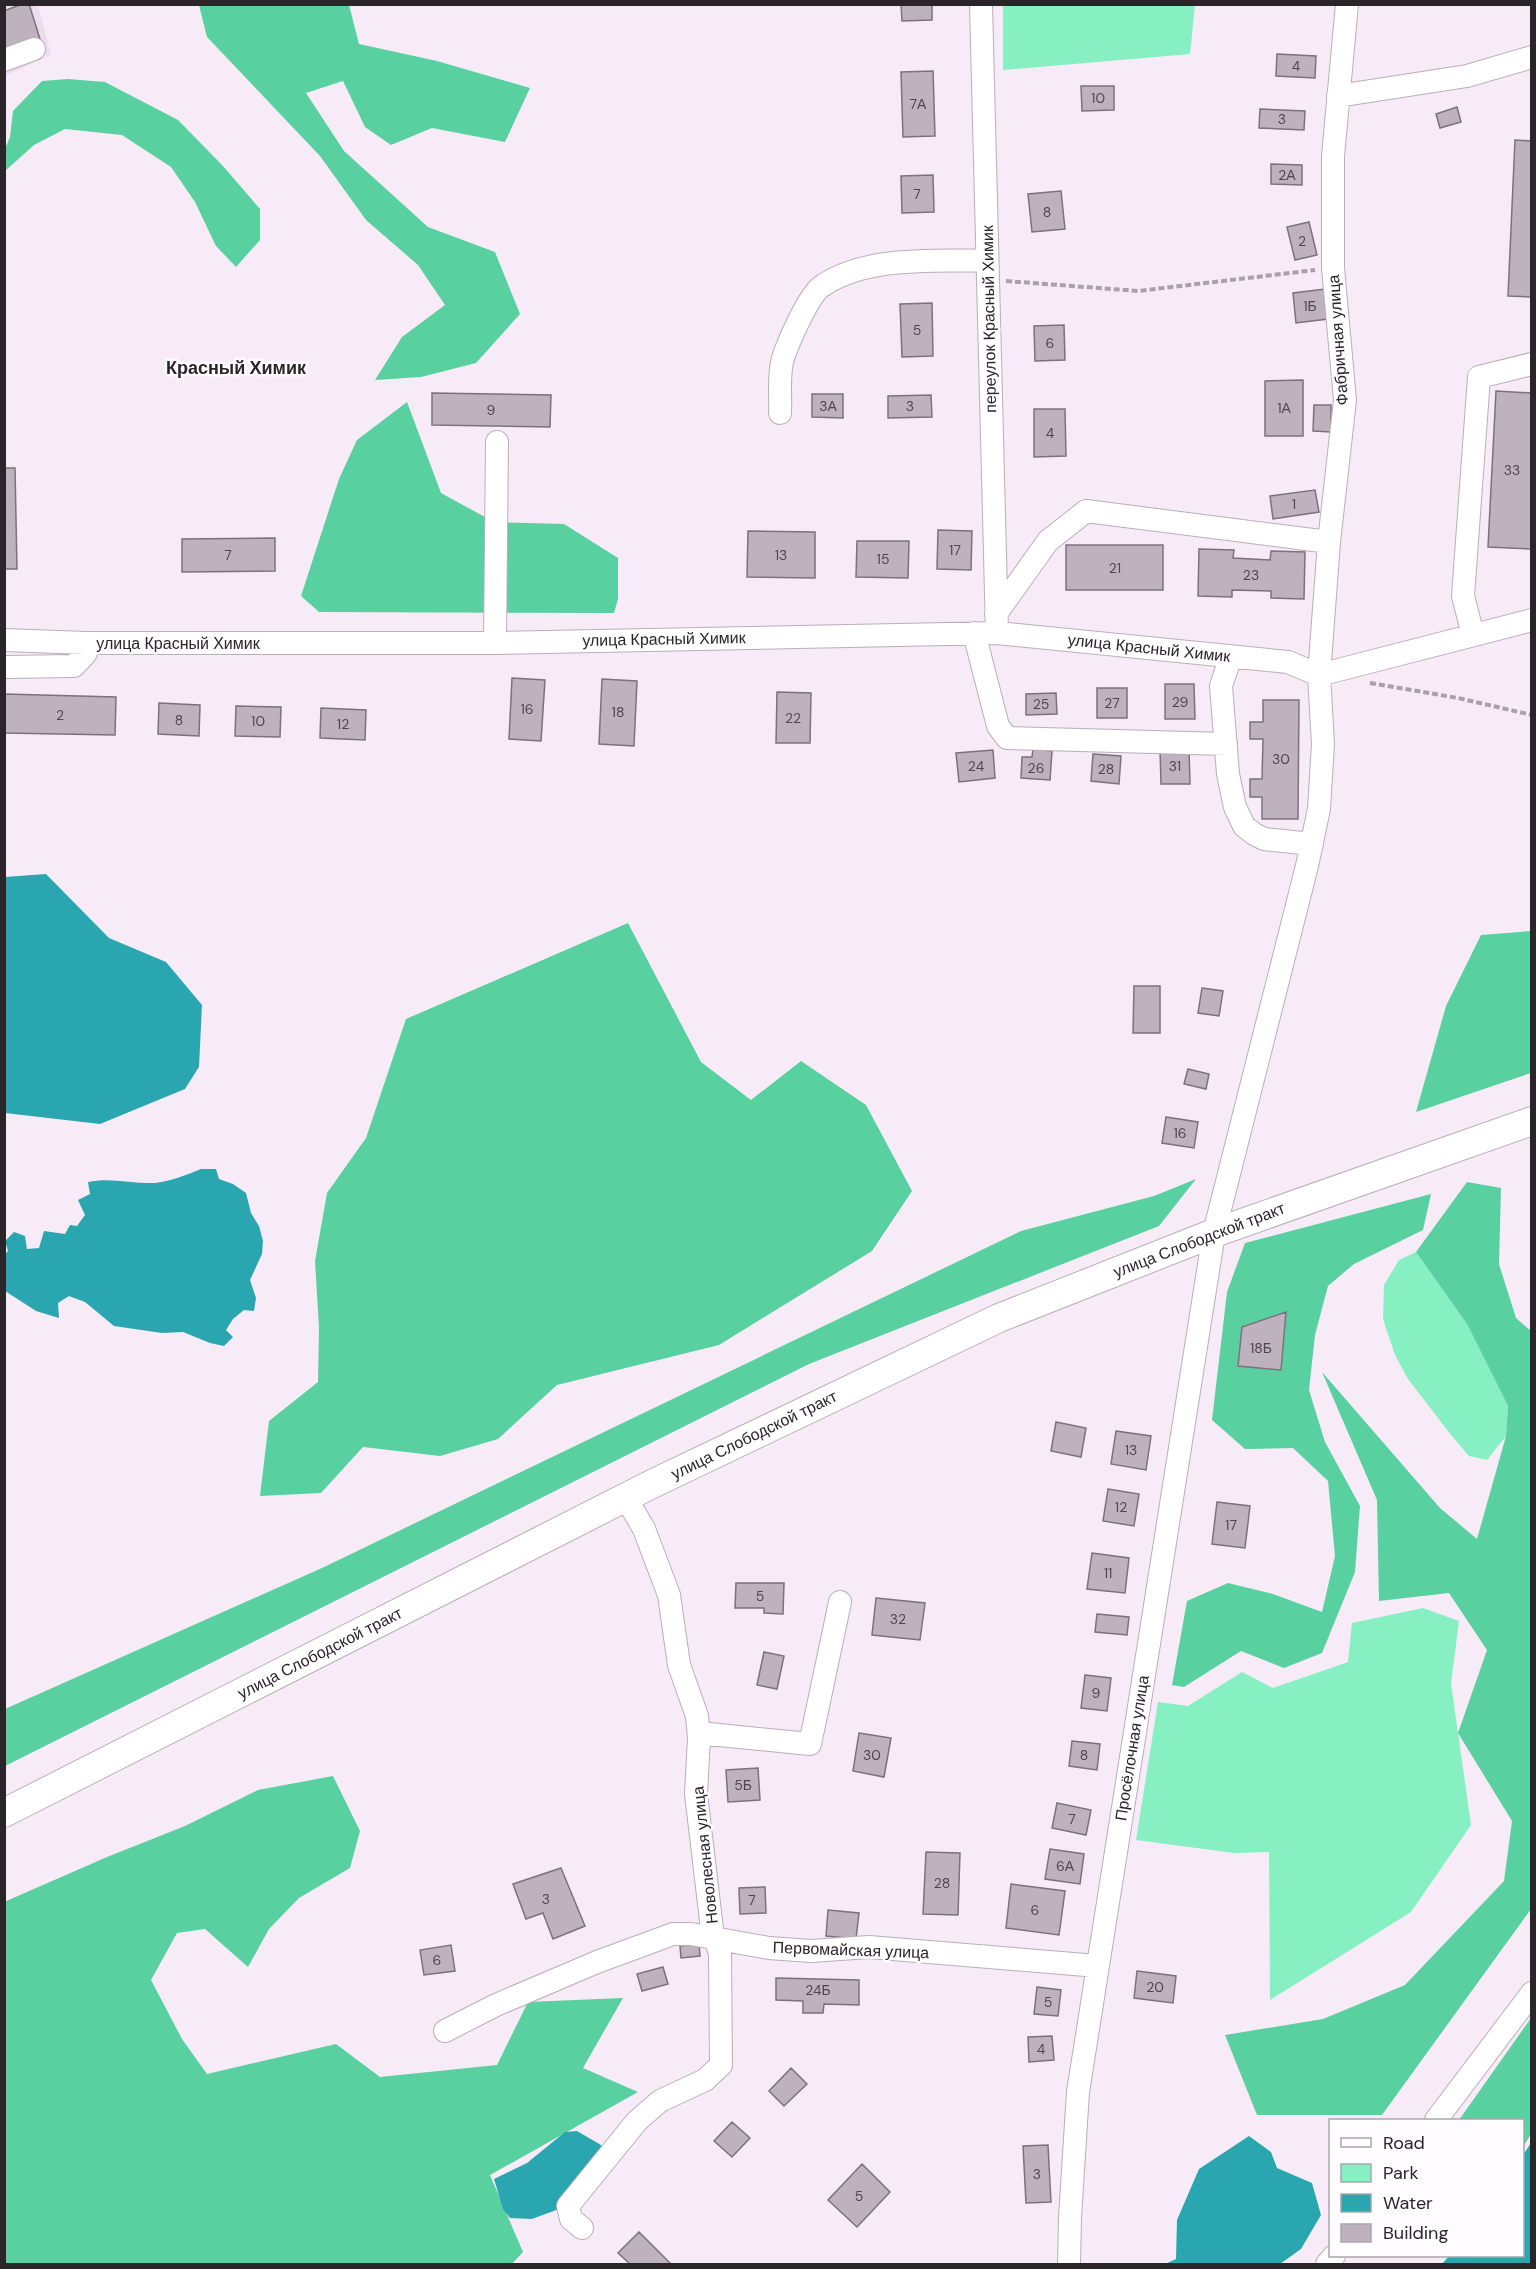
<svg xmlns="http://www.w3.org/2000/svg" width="1536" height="2269" viewBox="0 0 1536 2269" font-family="'DM Sans',sans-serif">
<rect width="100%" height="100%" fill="#f7ebf7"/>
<path fill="#eedcee" d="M5 5H38L51 55 5 76Z"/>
<path fill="#86f0c2" d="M1003 5H1195L1190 54 1003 70Z
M1416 1252 1467 1324 1508 1406 1506 1436 1487 1460 1469 1456 1451 1435 1408 1379 1395 1355 1383 1319 1384 1285 1399 1260Z
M1423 1608 1459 1621 1451 1683 1471 1825 1411 1912 1270 2000 1269 1852 1234 1853 1136 1840 1158 1702 1188 1706 1242 1672 1273 1688 1348 1662 1352 1623Z"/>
<path fill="#59d09f" d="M199 5H349L359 44 437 61 530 88 505 142 432 128 391 145 365 127 343 81 306 93 344 151 428 227 495 252 520 314 476 363 421 377 375 380 402 337 445 305 418 265 366 220 320 156 207 37Z
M68 79 105 82 178 120 223 166 260 209V240L236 267 216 246 195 202 171 167 122 135 65 129 34 145 5 171V149L10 137 13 111 42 81Z
M407 402 441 493 494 522 564 524 618 558V599L614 613 319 612 301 596 339 479 357 440Z
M628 923 701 1062 751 1100 801 1061 866 1105 912 1191 872 1251 719 1345 557 1385 498 1439 440 1456 363 1447 321 1493 260 1496 269 1421 318 1382 319 1328 315 1261 327 1193 366 1138 406 1019Z
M1531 931V1073L1416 1112 1446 1006 1481 935Z
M1196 1179 1159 1226 809 1364 5 1766V1709L322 1568 1021 1231 1154 1196Z
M1467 1182 1501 1188 1499 1264 1516 1318 1531 1331V1909L1382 2115H1257L1225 2035 1323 2019 1405 1985 1504 1881 1512 1821 1458 1733 1487 1650 1449 1593 1379 1601 1377 1500 1322 1372 1440 1508 1477 1539 1506 1436 1508 1406 1467 1324 1416 1252Z
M1431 1194 1423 1230 1354 1264 1328 1286 1315 1335 1309 1390 1325 1442 1360 1506 1355 1572 1322 1653 1284 1668 1241 1651 1184 1687 1172 1685 1187 1601 1228 1583 1273 1594 1322 1612 1335 1556 1328 1481 1293 1448 1245 1449 1212 1420 1227 1292 1245 1243Z
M333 1776 360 1831 350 1868 299 1898 269 1929 248 1967 205 1929 177 1933 151 1980 182 2039 207 2074 336 2044 380 2077 497 2065 528 2002 623 1998 583 2068 638 2092 490 2175 523 2252 512 2264H5L4 1902 107 1857 185 1826 258 1790Z
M1531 2018V2134L1523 2147 1522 2120H1459Z"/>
<path fill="#2aa6b0" d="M46 874 109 938 166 962 202 1005 199 1067 185 1089 100 1124 5 1113V877Z
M201 1169H216L219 1179 233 1184 246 1193 251 1213 259 1226 263 1241 262 1254 250 1280 256 1298 254 1311 244 1310 233 1319 226 1330 233 1337 224 1346 210 1343 183 1332 162 1333 114 1326 85 1302 69 1296 58 1303 59 1318 36 1311 5 1291V1254L8 1251 5 1241 14 1232 25 1236 27 1249 39 1248 44 1231 65 1234 70 1225 77 1226 85 1215 78 1200 90 1194 88 1182C110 1177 133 1184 155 1183 172 1181 186 1175 201 1169Z
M577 2131 601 2145 607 2152 559 2209 532 2219 510 2218 503 2209 494 2179 527 2163 565 2132Z
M1249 2136 1271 2152 1277 2168 1312 2183 1321 2215 1301 2249 1280 2264H1165L1176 2259 1177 2220 1199 2169Z
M1531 2143V2264H1442L1449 2256H1522L1523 2155Z"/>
<path fill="#beb2be" stroke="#7c717c" stroke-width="1.5" d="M22 4H29L40 39 4 52V11Z
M901 4H932V20L902 21Z
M1277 54 1316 56 1315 78 1276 76Z
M933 71 935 136 903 137 901 72Z
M1081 86H1114V110L1082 111Z
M1457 107 1461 122 1440 128 1436 114Z
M1260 109 1305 111 1304 130 1259 128Z
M1515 140 1532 141V297L1508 296Z
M1271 164 1302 165V185L1271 184Z
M933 175 934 212 902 213 901 176Z
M1061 191 1065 229 1032 232 1028 194Z
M1309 222 1317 255 1295 260 1287 227Z
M1325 289 1328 319 1296 323 1293 293Z
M932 303 933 356 902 357 900 304Z
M1064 325 1065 360 1035 361 1034 326Z
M1303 380V436H1265V381Z
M1496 391 1532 393V549L1488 547Z
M432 393 551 395 550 427 432 425Z
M812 394H843V418L812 417Z
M931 395 932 417 888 418V396Z
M1314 405H1331V432L1313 431Z
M1034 409H1065L1066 456 1034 457Z
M4 468H15L17 569H4Z
M1315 490 1319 512 1273 519 1270 496Z
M938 530 972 531 971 570 937 569Z
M748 531 815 532V578L747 577Z
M275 538V571L182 572V539Z
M857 541H909L908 578 856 577Z
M1066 545H1163V590H1066Z
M1199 549 1234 550 1233 558 1270 560 1271 551 1305 552 1304 599 1271 598V591L1232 590V597L1198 596Z
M512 678 545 680 541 741 509 739Z
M602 679 637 681 634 746 599 744Z
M1165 684H1194L1195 719H1165Z
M1097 688H1127V718H1097Z
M777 692 811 693 810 743H776Z
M1056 693 1057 714 1026 715V694Z
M4 694 116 697 115 735 4 733Z
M1263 700H1299L1298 819H1262V797H1250V779H1262L1263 739H1250V722H1263Z
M159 703 200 705 199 736 158 734Z
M236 706 281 707 280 737 235 736Z
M321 708 366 710 365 740 320 738Z
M1189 748 1190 784H1161L1160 749Z
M1033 749 1052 751 1050 780 1021 778 1022 757H1032Z
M993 750 995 778 959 782 956 753Z
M1093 754 1121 756 1119 784 1091 781Z
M1134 986H1160V1033H1133Z
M1202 988 1223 991 1219 1016 1198 1013Z
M1188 1069 1209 1074 1206 1089 1184 1084Z
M1166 1117 1198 1122 1194 1148 1162 1143Z
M1286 1312 1281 1370 1238 1366 1242 1327Z
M1056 1422 1086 1428 1081 1457 1051 1451Z
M1116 1431 1151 1436 1146 1470 1111 1464Z
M1108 1489 1139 1494 1134 1526 1103 1521Z
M1217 1502 1250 1506 1245 1548 1212 1544Z
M1092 1553 1129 1558 1125 1593 1087 1589Z
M736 1583H784L783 1614 764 1613V1608H735Z
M876 1598 925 1603 920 1640 872 1635Z
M1097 1614 1129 1617 1127 1635 1095 1632Z
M764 1652 784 1656 777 1689 757 1685Z
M1085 1675 1111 1678 1107 1711 1081 1708Z
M859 1733 891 1738 884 1777 853 1771Z
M1072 1741 1100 1744 1097 1770 1069 1766Z
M758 1768 760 1800 728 1802 726 1770Z
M1057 1803 1091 1810 1086 1835 1052 1828Z
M1050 1849 1084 1854 1080 1884 1045 1879Z
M926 1852 960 1853 958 1915 923 1914Z
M561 1868 585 1926 553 1939 543 1913 526 1919 513 1884Z
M1011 1884 1065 1891 1059 1935 1006 1928Z
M765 1887 766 1913 740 1914 739 1888Z
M828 1910 859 1913 856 1939 826 1936Z
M699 1944 700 1956 681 1958 680 1946Z
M451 1945 455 1971 424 1975 420 1950Z
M663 1967 668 1984 642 1991 637 1974Z
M1137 1971 1176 1976 1173 2003 1134 1998Z
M776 1978 859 1980V2005L824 2004 823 2013H803V2001L776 2000Z
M1037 1987 1061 1990 1058 2016 1034 2014Z
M1052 2036 1054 2060 1029 2062 1028 2037Z
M791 2068 807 2084 784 2106 769 2091Z
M732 2122 750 2138 732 2157 714 2141Z
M1048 2145 1051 2202 1026 2203 1023 2146Z
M862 2164 890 2192 857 2227 828 2200Z
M639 2232 671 2264H630L618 2253Z"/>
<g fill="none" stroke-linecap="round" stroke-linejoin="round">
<g stroke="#baaeb9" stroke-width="24">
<path id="minor" d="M981 4 997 633
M4 60 34 49
M1338 96 1467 76 1532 57
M780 413C781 396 778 374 783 358 788 343 809 294 822 286 868 255 934 262 987 260
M996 614 1048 541 1086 511 1329 542
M974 633 998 726 1007 738 1226 744
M1473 635 1463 596 1479 377 1532 364
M4 640 86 643H495L997 633 1288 662 1319 675
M495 643 497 442
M1231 656 1221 686 1228 774 1235 807 1244 826 1254 834 1264 839 1312 844
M4 667 74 666 86 653V643
M1319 675 1532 620
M699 1733 810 1744 840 1602
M445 2031 496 2005 597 1962 673 1934H691L769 1948 811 1951 869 1947 1098 1966
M1436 2120 1532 1993
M582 2228 571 2219 568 2206 637 2121 660 2101 705 2080 721 2065 720 1954 712 1929 696 1794 699 1738 697 1716 679 1665 669 1595 644 1529 626 1498
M1069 2264 1070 2217 1078 2092 1214 1233 1307 866 1319 809 1323 744 1319 675 1329 542 1345 400 1333 268V156L1347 4
M1327 2264 1334 2256"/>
</g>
<g stroke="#baaeb9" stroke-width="30">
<path id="major" d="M4 1813 650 1485 999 1318 1214 1233 1532 1121"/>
</g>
<path stroke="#a9a0a9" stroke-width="4" stroke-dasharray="6 3" stroke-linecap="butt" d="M1006 281 1138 291 1315 270
M1370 683 1458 698 1532 715"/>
<use href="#minor" stroke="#fff" stroke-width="22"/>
<use href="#major" stroke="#fff" stroke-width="28"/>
</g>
<g text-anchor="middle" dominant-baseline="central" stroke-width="5" stroke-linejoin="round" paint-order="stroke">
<g font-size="14" fill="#4e484e">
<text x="1296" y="66">4</text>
<text x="1098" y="98">10</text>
<text x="918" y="104">7А</text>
<text x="1282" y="119">3</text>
<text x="1287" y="175">2А</text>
<text x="917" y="194">7</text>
<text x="1047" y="212">8</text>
<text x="1302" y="241">2</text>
<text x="1310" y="306">1Б</text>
<text x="917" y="330">5</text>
<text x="1050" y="343">6</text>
<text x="828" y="406">3А</text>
<text x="910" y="406">3</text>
<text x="1284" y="408">1А</text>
<text x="491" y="410">9</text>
<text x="1050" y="433">4</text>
<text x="1512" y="470">33</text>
<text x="1294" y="504">1</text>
<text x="955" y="550">17</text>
<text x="228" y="555">7</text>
<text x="781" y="555">13</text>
<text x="883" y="559">15</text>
<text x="1115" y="568">21</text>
<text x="1251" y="575">23</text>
<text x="1180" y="702">29</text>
<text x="1112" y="703">27</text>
<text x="1041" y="704">25</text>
<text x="527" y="709">16</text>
<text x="618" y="712">18</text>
<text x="60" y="715">2</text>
<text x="793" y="718">22</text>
<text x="179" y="720">8</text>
<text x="258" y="721">10</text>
<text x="343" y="724">12</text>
<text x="1281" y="759">30</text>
<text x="976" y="766">24</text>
<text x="1175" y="766">31</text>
<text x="1036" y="768">26</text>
<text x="1106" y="769">28</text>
<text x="1180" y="1133">16</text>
<text x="1261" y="1348">18Б</text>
<text x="1131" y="1450">13</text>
<text x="1121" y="1507">12</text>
<text x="1231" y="1525">17</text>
<text x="1108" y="1573">11</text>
<text x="760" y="1596">5</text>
<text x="898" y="1619">32</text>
<text x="1096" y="1693">9</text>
<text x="872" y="1755">30</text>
<text x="1084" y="1755">8</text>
<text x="743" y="1785">5Б</text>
<text x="1072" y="1819">7</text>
<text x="1065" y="1866">6А</text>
<text x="942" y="1883">28</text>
<text x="546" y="1899">3</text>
<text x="752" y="1900">7</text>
<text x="1035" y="1910">6</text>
<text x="437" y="1960">6</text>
<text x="1155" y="1987">20</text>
<text x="818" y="1990">24Б</text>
<text x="1048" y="2002">5</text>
<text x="1041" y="2049">4</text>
<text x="1037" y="2174">3</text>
<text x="859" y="2196">5</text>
</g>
<g font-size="16" fill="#292529" stroke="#fefcfe">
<text transform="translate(989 319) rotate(-91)">переулок Красный Химик</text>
<text transform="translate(1338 340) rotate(-94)">Фабричная улица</text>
<text transform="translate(664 639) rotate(-1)">улица Красный Химик</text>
<text x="178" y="643">улица Красный Химик</text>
<text transform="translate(1149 648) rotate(6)">улица Красный Химик</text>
<text transform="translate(1199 1240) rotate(-21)">улица Слободской тракт</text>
<text transform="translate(754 1435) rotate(-26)">улица Слободской тракт</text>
<text transform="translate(320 1653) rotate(-27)">улица Слободской тракт</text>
<text transform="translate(1132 1748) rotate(-81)">Просёлочная улица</text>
<text transform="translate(705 1855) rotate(-96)">Новолесная улица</text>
<text transform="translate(851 1950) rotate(2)">Первомайская улица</text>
</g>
<g font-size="18" font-weight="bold" fill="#292529" stroke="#fefcfe">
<text x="236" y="368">Красный Химик</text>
</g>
</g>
<rect width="1536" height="2269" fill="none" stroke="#292529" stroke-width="12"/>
<rect x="1329" y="2119" width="195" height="138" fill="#fefcfe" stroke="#a9a6a9" stroke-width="1.5"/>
<rect x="1341" y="2138" width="30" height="9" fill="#ffffff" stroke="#a9a6a9" stroke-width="1.5"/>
<text x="1383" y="2149" font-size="18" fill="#292529">Road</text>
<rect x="1341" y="2164" width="30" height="18" fill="#86f0c2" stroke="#a9a6a9" stroke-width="1.5"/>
<text x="1383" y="2179" font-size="18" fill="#292529">Park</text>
<rect x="1341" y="2194" width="30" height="18" fill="#2aa6b0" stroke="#a9a6a9" stroke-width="1.5"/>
<text x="1383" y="2209" font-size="18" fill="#292529">Water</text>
<rect x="1341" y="2224" width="30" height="18" fill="#beb2be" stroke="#a9a6a9" stroke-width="1.5"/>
<text x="1383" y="2239" font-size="18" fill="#292529">Building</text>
</svg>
